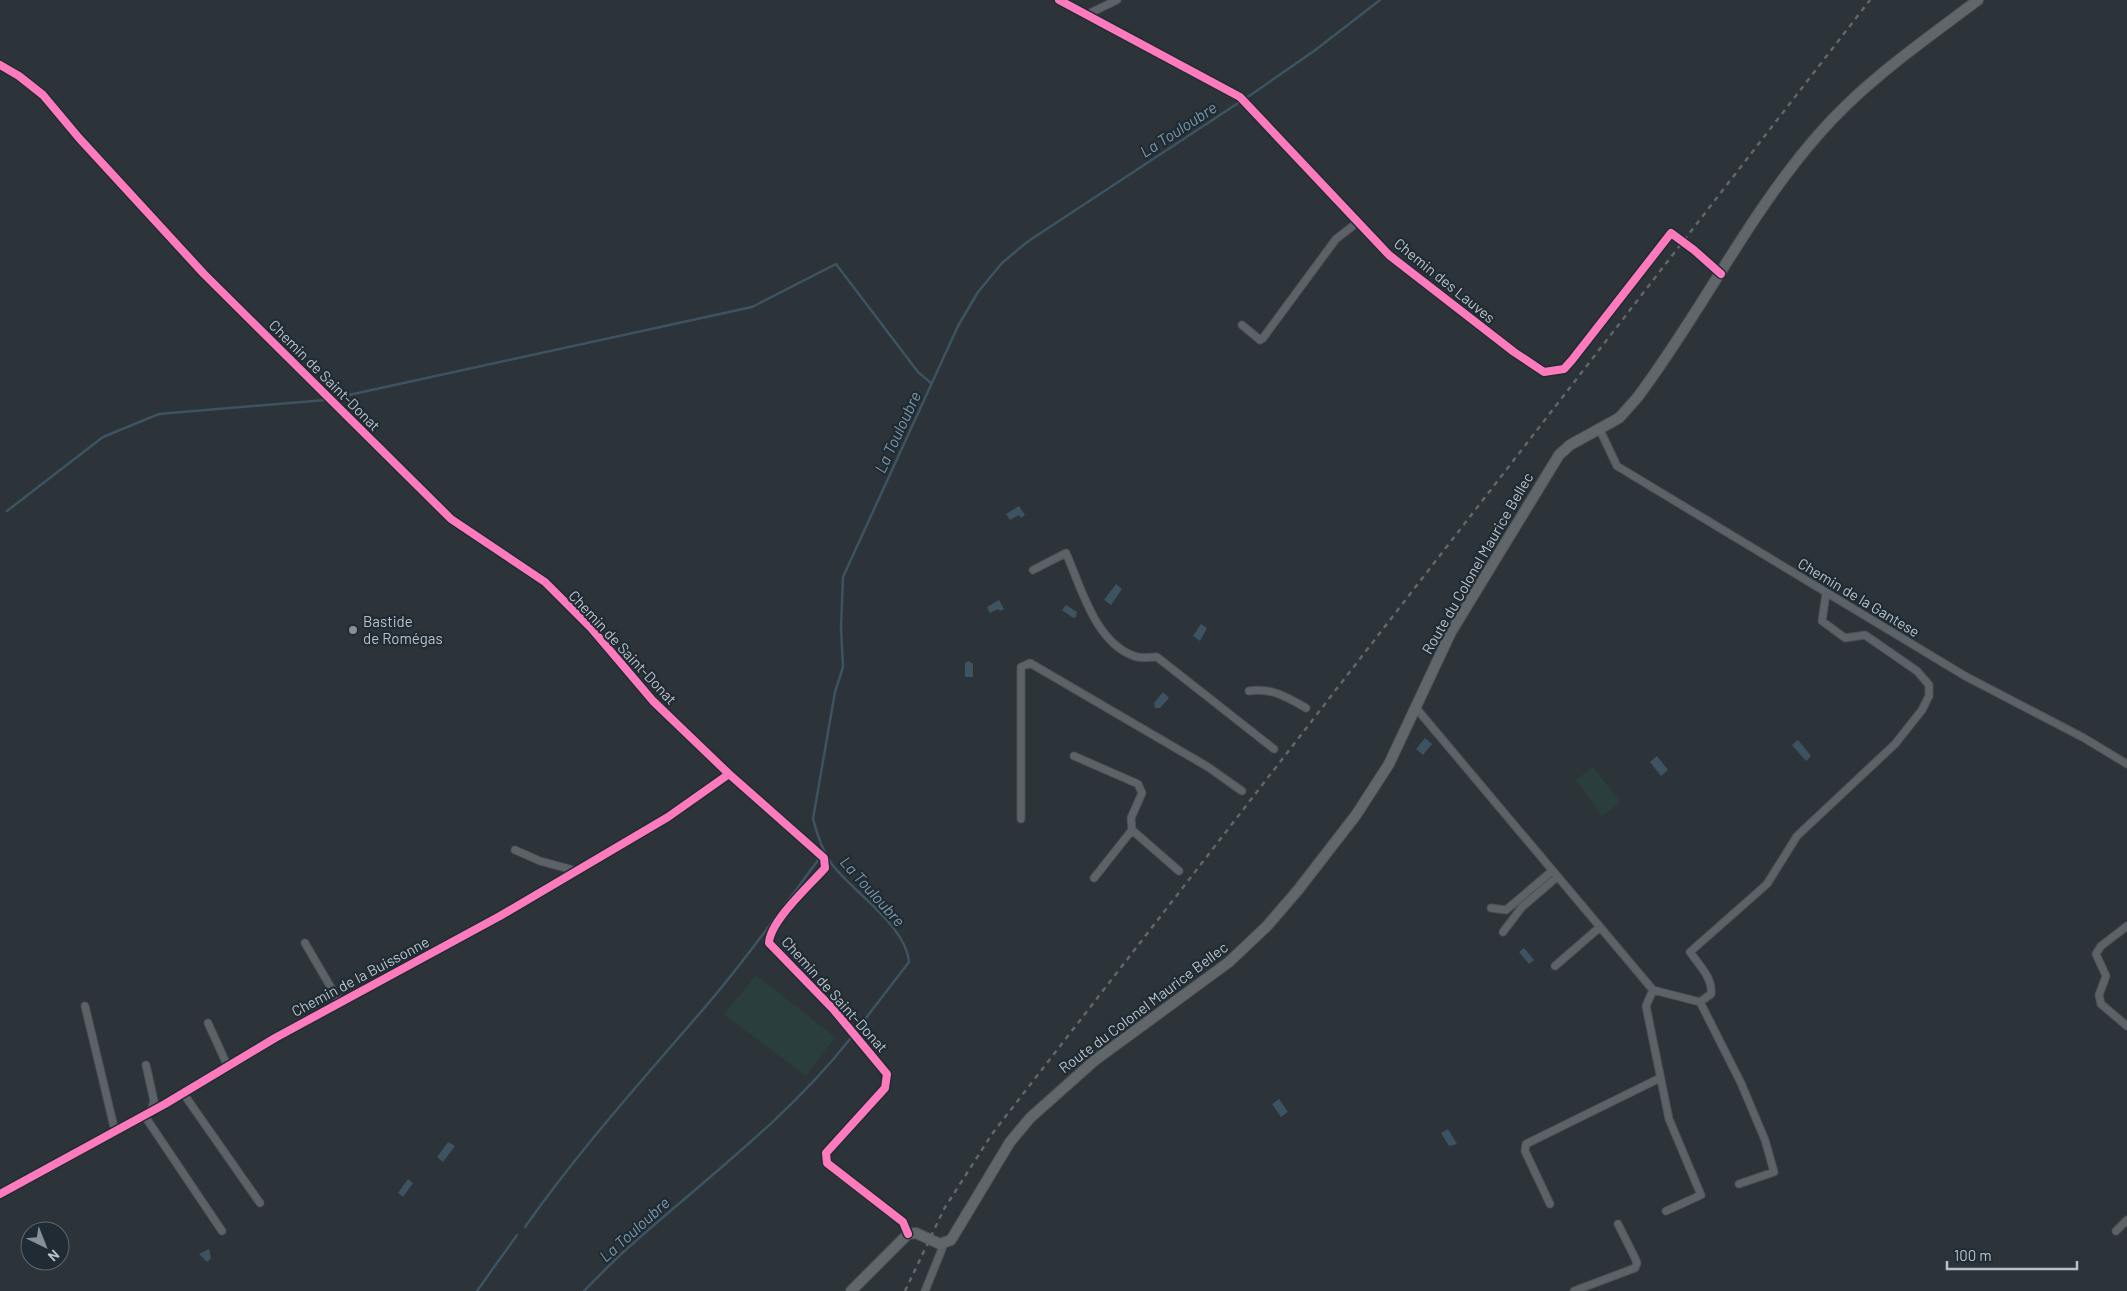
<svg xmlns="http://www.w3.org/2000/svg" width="2127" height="1291" viewBox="0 0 2127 1291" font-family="Barlow,sans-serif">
<rect width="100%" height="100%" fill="#2c3439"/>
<path fill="#2a3f3d" d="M1593 767 1620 802 1602 816 1576 780Z
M756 975 835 1037 806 1076 726 1016 725 1013Z"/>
<path fill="#3d5361" d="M1019 506 1025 515 1021 518 1019 515 1010 520 1006 514Z
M1116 584 1122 589 1111 605 1104 600Z
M999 600 1004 609 1000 611 998 609 990 613 987 607Z
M1066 605 1077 612 1076 617 1073 618 1062 610Z
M1201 624 1207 628 1200 641 1193 636Z
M969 661 973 664V677H965V663Z
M1163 692 1169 698 1160 708H1155L1154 703Z
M1425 738 1432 744 1423 755 1416 749Z
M1798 740 1811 756 1806 761 1792 745Z
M1657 756 1668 770 1661 776 1650 762Z
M1524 948 1534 960 1529 964 1519 952Z
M1279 1099 1288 1112 1281 1117 1272 1104Z
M1448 1129 1457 1144 1449 1146 1441 1133Z
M448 1142 455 1146 443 1162 437 1157Z
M408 1179 413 1183 403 1197 398 1193Z
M209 1249 211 1258 207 1262 199 1254Z"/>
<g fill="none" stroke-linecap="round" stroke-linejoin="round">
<path stroke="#3d5361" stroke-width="2.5" d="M335 398 752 307 836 264 918 372 931 383
M7 511 103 437 159 414 326 400
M856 1031 909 962C906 925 852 892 831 863 822 850 817 834 813 819L835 692 843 667 841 628 843 577 958 326 978 292 1002 263 1027 242 1255 92 1314 51 1380 0
M525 1227C580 1149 644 1078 706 1006 746 960 782 908 819 859
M477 1291 517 1235
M584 1291C599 1276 614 1260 630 1246 705 1179 787 1119 850 1039"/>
<g stroke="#4a5054" stroke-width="9">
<path id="street" d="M1059 0 1240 97 1389 255 1514 352 1544 372 1564 369 1572 360 1671 233 1694 250 1721 274
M1086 15 1117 0
M0 65 19 76 43 95 79 138 204 274 451 519 545 582 591 628 653 701 729 774 824 858 825 868C809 886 770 921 769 943L833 1009 887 1074 885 1088 826 1153 827 1163 903 1222 908 1234
M1242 325 1260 340 1263 338 1336 239 1358 222
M1600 430 1617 466 1965 676 2084 738 2127 764
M1033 570 1066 553C1081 587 1095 642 1134 656 1141 659 1150 657 1157 657L1274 749
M1249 691C1270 687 1287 697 1306 708
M1416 708 1653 990 1646 1006 1669 1119 1701 1195 1666 1211
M1074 756 1138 784 1142 793 1131 818 1132 830
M1021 819V667L1030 663 1208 767 1242 791
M515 850 540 861 577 871
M1094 878 1132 830 1179 871
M1491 908 1506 910 1552 871
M2127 926 2101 946 2096 954 2106 976 2099 995 2101 1004 2127 1026
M1503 932 1522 907 1557 877
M305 943 340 1003
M1555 966 1600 927
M1653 990 1700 1002 1741 1083 1765 1140 1774 1172 1739 1184
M1700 1002 1711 994C1713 978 1699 965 1690 952L1767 884 1797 836 1895 744 1922 710 1929 696V685L1917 671 1865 635 1845 638 1822 621 1826 594
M85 1006 115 1131
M208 1023 228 1067
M146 1065 154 1101 151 1111
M183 1093 260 1203
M144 1115 222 1231
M0 1194 165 1104 275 1038 500 916 668 817 729 774
M1550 1204 1525 1151 1526 1144 1660 1078
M2116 1231 2127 1220
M925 1291 944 1244
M1574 1291 1635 1268 1637 1263 1635 1258 1618 1224"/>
</g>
<g stroke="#4a5054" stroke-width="12">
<path id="secondary" d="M851 1291 908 1234 916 1233 940 1244 951 1240 1010 1142 1030 1118 1094 1061 1229 962 1267 926 1298 890 1356 815 1389 764 1451 632 1559 455 1570 445 1619 418 1637 398C1701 313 1748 215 1818 135 1864 82 1922 42 1978 0"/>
</g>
<use href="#street" stroke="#5c6267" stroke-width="7"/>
<use href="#secondary" stroke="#61666b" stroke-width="10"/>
<path stroke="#61666a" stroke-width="2.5" stroke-dasharray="5 5" stroke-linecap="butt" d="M905 1291 944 1209 992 1134 1870 0"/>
<g stroke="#202b33" stroke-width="11">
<path id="cycleway" d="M1059 0 1240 97 1389 255 1514 352 1544 372 1564 369 1572 360 1671 233 1694 250 1721 274
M0 65 19 76 43 95 79 138 204 274 451 519 545 582 591 628 653 701 729 774 824 858 825 868C809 886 770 921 769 943L833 1009 887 1074 885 1088 826 1153 827 1163 903 1222 908 1234
M0 1194 165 1104 275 1038 500 916 668 817 729 774"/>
</g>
<use href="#cycleway" stroke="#fd7abc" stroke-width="8"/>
</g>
<circle fill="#879097" stroke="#202b33" stroke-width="2" cx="353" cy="630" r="5"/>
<g text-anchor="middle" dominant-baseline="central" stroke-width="4.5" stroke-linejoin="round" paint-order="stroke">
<g font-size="15" fill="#b8c1c9" stroke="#202b33">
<text transform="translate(1445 280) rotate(39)">Chemin des Lauves</text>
<text transform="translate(325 375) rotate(45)">Chemin de Saint-Donat</text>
<text transform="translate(1477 563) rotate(-60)">Route du Colonel Maurice Bellec</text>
<text transform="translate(1859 597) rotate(31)">Chemin de la Gantese</text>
<text transform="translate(623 647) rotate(47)">Chemin de Saint-Donat</text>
<text transform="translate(360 976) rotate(-28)">Chemin de la Buissonne</text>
<text transform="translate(835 994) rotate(48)">Chemin de Saint-Donat</text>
<text transform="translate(1143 1007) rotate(-37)">Route du Colonel Maurice Bellec</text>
</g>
<g font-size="15" fill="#b8c1c9" stroke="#202b33" text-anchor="start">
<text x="363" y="621">Bastide<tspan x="363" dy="17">de Romégas</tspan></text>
</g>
<g font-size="16" font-style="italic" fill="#7b97a9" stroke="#202b33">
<text transform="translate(1178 129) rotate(-33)">La Touloubre</text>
<text transform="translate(897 432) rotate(-65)">La Touloubre</text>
<text transform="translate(873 891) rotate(48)">La Touloubre</text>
<text transform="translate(634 1229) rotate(-42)">La Touloubre</text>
</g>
</g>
<g transform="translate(45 1246) rotate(137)"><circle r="24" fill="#202b33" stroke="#5d676f"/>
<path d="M0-4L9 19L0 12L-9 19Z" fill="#879097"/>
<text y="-8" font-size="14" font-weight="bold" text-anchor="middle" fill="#b8c1c9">N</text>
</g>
<path d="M1947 1261v8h130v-8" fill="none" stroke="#b8c1c9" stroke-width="2.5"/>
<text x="1954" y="1261" font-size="15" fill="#b8c1c9" stroke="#202b33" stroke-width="4" paint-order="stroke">100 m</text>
</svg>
